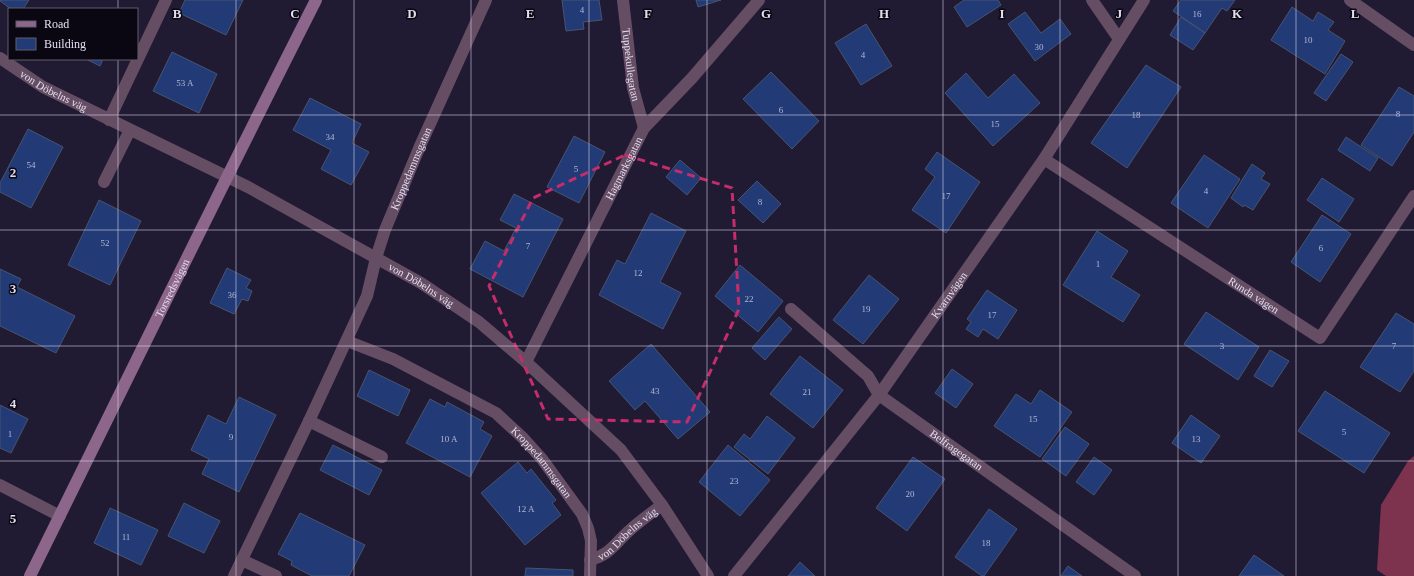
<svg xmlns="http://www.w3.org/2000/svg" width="1414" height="576" viewBox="0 0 1414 576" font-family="Georgia,serif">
<rect width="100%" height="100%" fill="#211a33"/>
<path fill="#7d334d" d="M1414 456V576H1386L1377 570 1381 505 1408 461Z"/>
<path fill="#223b77" stroke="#47546f" d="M0 0H29L23 9H11L0 1Z
M185 0H243L226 35 179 13Z
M562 0H599L602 20 583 22 584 29 566 31Z
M696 0H721L698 7Z
M964 0H998L1001 5 967 27 954 7Z
M1181 0H1235L1227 11 1222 8 1205 33 1173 11Z
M1292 7 1313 21 1318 12 1334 22 1328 30 1345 41 1325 74 1271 40Z
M1025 12 1041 33 1060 19 1071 34 1035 61 1008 24Z
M1181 17 1205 33 1193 50 1170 35Z
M866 24 892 66 861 85 835 43Z
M172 52 217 74 199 113 153 91Z
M1341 54 1353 62 1326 101 1314 93Z
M86 59H103L100 66Z
M1146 65 1181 87 1127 168 1091 143Z
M771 72 819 121 792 149 743 99Z
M966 73 988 98 1014 74 1040 103 993 146 945 93Z
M1399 87 1414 96V132L1392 166 1361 145Z
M310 98 361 124 352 143 369 152 351 185 321 169 331 150 293 130Z
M28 129 63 147 31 208 0 192V183Z
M574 136 605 152 579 203 547 187Z
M1346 137 1378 158 1370 171 1338 150Z
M937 152 980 182 946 233 912 210 935 177 925 169Z
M1204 155 1240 179 1208 228 1171 203Z
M680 160 701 178 687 195 666 177Z
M1252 164 1265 173 1261 179 1270 184 1253 210 1244 205 1243 207 1231 198Z
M1322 178 1354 199 1339 222 1307 200Z
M757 181 781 204 763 223 738 200Z
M514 194 563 219 523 297 470 269 485 241 504 251 516 228 500 220Z
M99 200 141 221 110 285 68 265Z
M651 213 686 231 660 282 681 293 663 329 599 295 617 260 625 264Z
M1322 215 1351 234 1320 282 1291 262Z
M1097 231 1128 251 1111 277 1140 295 1123 322 1063 285Z
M740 265 783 301 758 332 715 296Z
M227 268 251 280 246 288 252 291 248 301 242 299 234 314 210 303Z
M0 269 21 279 17 287 75 316 56 353 0 326Z
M869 275 899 299 863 344 833 320Z
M987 290 1017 310 998 339 983 329 978 337 966 329 971 322 967 319Z
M1206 312 1259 347 1238 380 1184 344Z
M1396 313 1414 324V371L1400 392 1360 367Z
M779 317 792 329 765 360 752 348Z
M651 344 710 412 678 439 645 401 635 410 609 381Z
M1270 350 1289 361 1272 387 1254 376Z
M800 356 843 390 813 428 770 394Z
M952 369 973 384 956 408 935 393Z
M369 370 410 390 398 416 357 396Z
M1040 390 1072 412 1040 457 994 426 1016 394 1031 404Z
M1325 391 1390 433 1364 473 1298 431Z
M239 397 276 415 239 492 202 474 209 459 191 450 208 415 226 424Z
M430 399 445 407 447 402 484 422 480 429 492 436 470 477 406 443Z
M0 405 28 419 11 453 0 448Z
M1191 415 1220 436 1201 463 1172 443Z
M767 416 795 438 768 474 734 447 744 434 750 439Z
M1065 427 1089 444 1066 476 1042 459Z
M333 445 382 470 369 495 320 470Z
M728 445 770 480 740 516 699 482Z
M913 457 945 479 907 531 876 508Z
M1094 457 1112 470 1094 495 1076 482Z
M518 462 527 473 531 469 556 500 552 503 561 515 525 545 481 493Z
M184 503 220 521 204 553 168 536Z
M110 508 158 530 141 565 94 543Z
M989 509 1017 529 984 576H982L955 557Z
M300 513 365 545 349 576H312L291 565 292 561 278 554Z
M1254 555 1284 576H1239Z
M800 562 815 576H788Z
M1068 566 1082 576H1061Z
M526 568 573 570V576H525Z"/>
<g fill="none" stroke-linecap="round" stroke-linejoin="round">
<g stroke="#654d64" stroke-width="12">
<path d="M109 120 166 0"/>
<path d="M104 182 130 130"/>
<path d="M791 309 868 376 879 395"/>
<path id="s1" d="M347 341 393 359 496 413 523 438 542 459 582 514 588 528 591 541 590 576"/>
<path d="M309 421 382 457"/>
<path d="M242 560 276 576"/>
<path id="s2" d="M590 560C610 555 615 543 630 530 640 521 651 513 662 505"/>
</g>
<g stroke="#654d64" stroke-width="12">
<path id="s3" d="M623 0 633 88 644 128"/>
<path d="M1092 0 1119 39"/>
<path d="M1350 0 1414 45"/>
<path id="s4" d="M0 58 43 87 248 187 376 258 421 283 479 322 526 362 621 450 662 505 708 576"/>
<path id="s5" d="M1044 159 1320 338 1414 196"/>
<path id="s6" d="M526 362 644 128 692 78 759 0"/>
<path id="s7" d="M879 395 1135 576"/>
<path d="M0 485 60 516"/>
<path id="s8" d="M234 576 309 421 367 296 376 258 385 230 420 146 486 0"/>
<path id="s9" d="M734 576 879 395 1044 159 1144 0"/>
</g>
<path stroke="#8d668b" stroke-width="12" id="s10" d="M30 576C125 384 219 191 316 0"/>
</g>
<path fill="none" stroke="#c52c6a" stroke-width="3" stroke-dasharray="8 5" stroke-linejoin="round" d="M625 155 732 188 739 309 687 422 548 419 489 286 533 198Z"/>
<path fill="none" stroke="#e2def0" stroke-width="1" stroke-opacity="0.55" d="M118 0V9M236 0V576M354 0V576M471 0V576M589 0V576M707 0V576M825 0V576M943 0V576M1060 0V576M1178 0V576M1296 0V576M118 59V576M0 115H1414M0 230H1414M0 346H1414M0 461H1414"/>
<g text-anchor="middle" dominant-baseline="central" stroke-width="3" stroke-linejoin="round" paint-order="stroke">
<g font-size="9" fill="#b2b5d2">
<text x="582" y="10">4</text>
<text x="1197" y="14">16</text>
<text x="1308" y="40">10</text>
<text x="1039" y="47">30</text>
<text x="863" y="55">4</text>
<text x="185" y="83">53 A</text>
<text x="781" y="110">6</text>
<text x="1398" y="114">8</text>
<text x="1136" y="115">18</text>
<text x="995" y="124">15</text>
<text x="330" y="137">34</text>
<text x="31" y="165">54</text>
<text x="576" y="169">5</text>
<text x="1206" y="191">4</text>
<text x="946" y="196">17</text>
<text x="760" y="202">8</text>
<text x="105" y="243">52</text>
<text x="528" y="246">7</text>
<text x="1321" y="248">6</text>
<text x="1098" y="264">1</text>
<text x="638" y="273">12</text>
<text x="232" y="295">36</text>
<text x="749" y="299">22</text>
<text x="866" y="309">19</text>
<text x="992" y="315">17</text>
<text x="1222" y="346">3</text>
<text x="1394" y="346">7</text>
<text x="655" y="391">43</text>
<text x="807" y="392">21</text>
<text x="1033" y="419">15</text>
<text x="1344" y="432">5</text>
<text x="10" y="434">1</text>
<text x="231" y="437">9</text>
<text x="449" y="439">10 A</text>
<text x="1196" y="439">13</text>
<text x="734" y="481">23</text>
<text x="910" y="494">20</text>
<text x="526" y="509">12 A</text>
<text x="126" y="537">11</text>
<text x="986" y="543">18</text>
</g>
<g font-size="11" fill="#e2def0" stroke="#0a0712">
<text stroke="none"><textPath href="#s3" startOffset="65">Tuppekullegatan</textPath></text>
<text stroke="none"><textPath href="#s4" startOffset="63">von Döbelns väg</textPath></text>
<text stroke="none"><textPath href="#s8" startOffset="445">Kroppedammsgatan</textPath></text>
<text stroke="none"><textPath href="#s6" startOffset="217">Hagmarksgatan</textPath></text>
<text stroke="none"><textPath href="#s4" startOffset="479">von Döbelns väg</textPath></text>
<text stroke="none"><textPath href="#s10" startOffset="321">Torsredsvägen</textPath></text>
<text stroke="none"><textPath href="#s9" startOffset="354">Kvarnvägen</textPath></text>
<text stroke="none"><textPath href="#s5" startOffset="250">Runda vägen</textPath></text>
<text stroke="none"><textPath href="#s7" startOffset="95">Belfragegatan</textPath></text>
<text stroke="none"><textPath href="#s1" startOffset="233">Kroppedammsgatan</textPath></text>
<text stroke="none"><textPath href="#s2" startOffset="46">von Döbelns väg</textPath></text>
</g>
</g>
<g font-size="13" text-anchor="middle" font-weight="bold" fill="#e2def0" stroke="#0a0712" stroke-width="3" stroke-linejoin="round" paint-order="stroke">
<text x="177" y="18">B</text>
<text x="295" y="18">C</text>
<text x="412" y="18">D</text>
<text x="530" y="18">E</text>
<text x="648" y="18">F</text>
<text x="766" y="18">G</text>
<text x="884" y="18">H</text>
<text x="1002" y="18">I</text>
<text x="1119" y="18">J</text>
<text x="1237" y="18">K</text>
<text x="1355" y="18">L</text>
<text x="13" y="177">2</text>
<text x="13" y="293">3</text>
<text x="13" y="408">4</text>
<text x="13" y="523">5</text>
</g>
<rect x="8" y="8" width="130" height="52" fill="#0a0712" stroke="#605d6b"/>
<rect x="16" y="21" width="20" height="6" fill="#8d668b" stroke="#605d6b"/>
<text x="44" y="28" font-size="12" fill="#e2def0">Road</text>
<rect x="16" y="38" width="20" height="12" fill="#223b77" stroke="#605d6b"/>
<text x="44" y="48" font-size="12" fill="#e2def0">Building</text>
</svg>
